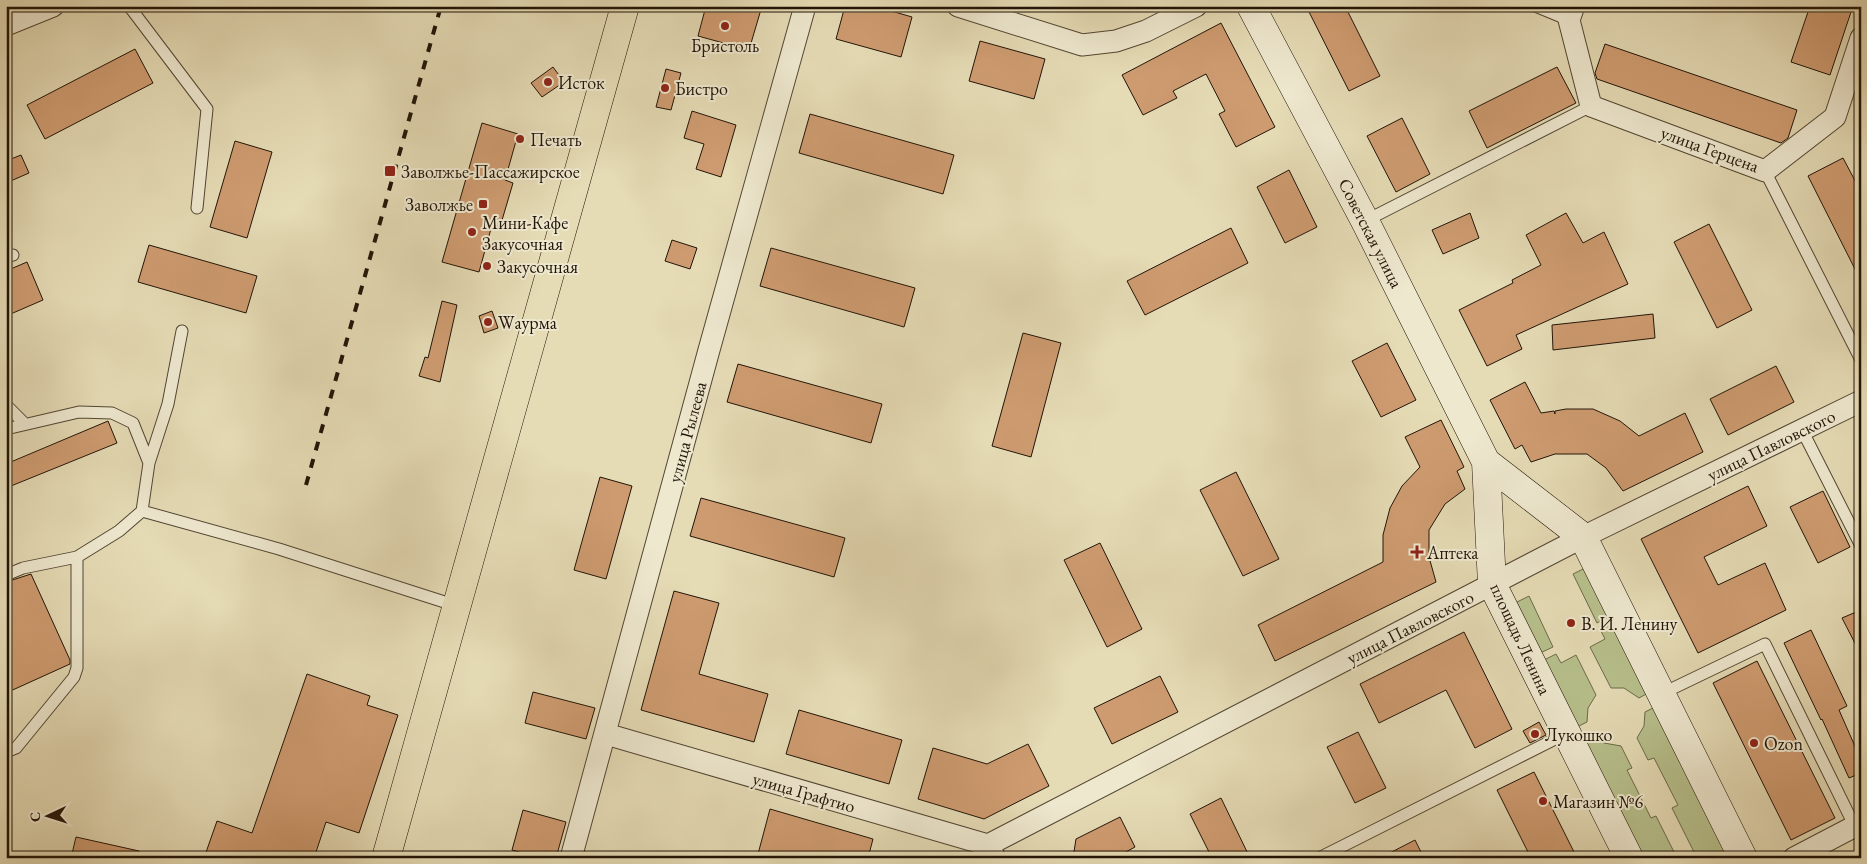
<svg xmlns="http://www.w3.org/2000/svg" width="1867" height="864" viewBox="0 0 1867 864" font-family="'EB Garamond',serif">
<rect width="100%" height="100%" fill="#e5dbb5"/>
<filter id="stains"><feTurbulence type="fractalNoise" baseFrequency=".004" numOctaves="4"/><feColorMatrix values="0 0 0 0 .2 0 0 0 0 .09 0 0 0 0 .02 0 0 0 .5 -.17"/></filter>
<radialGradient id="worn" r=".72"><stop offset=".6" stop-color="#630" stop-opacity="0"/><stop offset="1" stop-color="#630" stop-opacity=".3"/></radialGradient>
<path fill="#b7c08c" stroke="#6c6a4a" d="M1587 567 1612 615 1597 623 1573 574Z
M1529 596 1553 647 1538 654 1513 604Z
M1615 621 1650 692 1639 698 1624 688H1611L1590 647 1605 639 1600 629Z
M1556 654 1561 663 1576 655 1596 695 1588 708 1587 722 1575 728 1542 661Z
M1657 706 1732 858H1697L1672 808 1678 805 1654 758 1648 760 1637 738 1644 726 1645 712Z
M1593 735 1604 743 1621 746 1632 768 1627 770 1651 818 1656 816 1677 858H1640L1581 740Z"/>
<path fill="#ce9b70" stroke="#211407" d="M706 6H762L749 50 698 36Z
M845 6H874L912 17 901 57 836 39Z
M1306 6H1345L1380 76 1349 91Z
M1810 6H1853L1830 75 1791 62Z
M1221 23 1275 127 1236 147 1219 114 1225 111 1206 74 1173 91 1177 98 1143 115 1122 75Z
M980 41 1045 59 1034 99 969 81Z
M1605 44 1797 110 1788 138 1781 143 1597 79 1595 73Z
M135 49 153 83 45 139 27 105Z
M553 67 564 82 542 97 531 83Z
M1557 67 1576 103 1487 148 1469 111Z
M666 69 681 73 671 110 656 107Z
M692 111 736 125 721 177 696 169 704 144 684 138Z
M810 114 954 155 943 194 799 153Z
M1402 118 1430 174 1396 192 1367 136Z
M482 123 518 134 505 180 513 183 500 227 492 225 479 272 442 262Z
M235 141 272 152 247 238 210 227Z
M21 155 29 173 6 183V161Z
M1843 158 1861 192V281L1808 176Z
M1289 170 1317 227 1285 243 1257 187Z
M1470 213 1479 238 1443 254 1432 230Z
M1566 213 1583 243 1604 232 1628 284 1516 335 1522 349 1487 366 1459 310 1513 283 1512 280 1541 265 1526 235Z
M1709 224 1752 310 1717 328 1674 242Z
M1231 228 1248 263 1145 315 1127 281Z
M672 240 697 248 690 269 665 261Z
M149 245 257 276 246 313 138 282Z
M771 248 915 288 904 327 760 286Z
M27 262 43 300 6 316V271Z
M442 301 457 305 440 382 419 376 425 357 428 358Z
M492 311 498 328 484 333 479 316Z
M1653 314 1655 338 1553 350 1552 325Z
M1023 333 1061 343 1031 457 992 446Z
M1387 343 1416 400 1381 417 1352 361Z
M738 364 882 404 871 443 727 402Z
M1776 366 1794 402 1728 435 1710 399Z
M1525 382 1541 413 1554 411 1555 414V411L1566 409H1593L1620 421 1639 436 1685 413 1703 452 1623 491 1606 468 1587 454H1555L1531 462 1522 445 1515 449 1490 400Z
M1441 420 1464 467 1457 471 1465 489 1445 504 1429 530V557L1436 582 1275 661 1258 625 1383 562V535L1390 508 1402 486 1420 467 1405 437Z
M108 421 117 443 6 488V464Z
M1236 472 1279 559 1243 576 1200 490Z
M600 477 632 486 606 579 574 570Z
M1748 486 1767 526 1704 557 1718 585 1765 563 1786 610 1698 653 1641 539Z
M1823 491 1850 547 1818 563 1790 507Z
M701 498 845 538 834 577 690 536Z
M1100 543 1142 629 1107 647 1064 560Z
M31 574 70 660V664L6 693V582Z
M674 591 719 603 699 674 768 694 754 742 641 710Z
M1861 610V655L1842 618Z
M1811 630 1847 706 1839 710 1861 760V773L1849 778 1822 719 1821 720 1784 643Z
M1464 632 1512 729 1475 748 1446 690 1379 723 1360 684Z
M1757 661 1835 818 1791 840 1713 683Z
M307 674 370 696 367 705 398 715 359 833 326 822 314 858H204L217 821 252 833Z
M1160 676 1178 712 1112 744 1094 708Z
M533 692 595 708 586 739 525 723Z
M799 710 902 740 889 784 786 754Z
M1539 722 1546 735 1530 743 1523 731Z
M1358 732 1386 788 1355 803 1327 747Z
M1028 744 1049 786 984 819 918 799 933 748 987 764Z
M1534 772 1577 858H1531L1497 790Z
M1221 798 1250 858H1212L1190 814Z
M770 809 873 839 868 858H772L758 854Z
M523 810 566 822 556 858H541L512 850Z
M1120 817 1135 847 1115 858H1073L1076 839Z
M76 837 139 851V858H71Z
M1415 840 1424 858H1380Z"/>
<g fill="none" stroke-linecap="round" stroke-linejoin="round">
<g stroke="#524632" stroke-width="13">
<path id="lane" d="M129 6 207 109 197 208
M1535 6 1569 20
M1765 171 1861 360
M1365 221 1591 106
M6 257 13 255
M6 405 24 423
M6 429 79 412 112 413 133 423 149 463 142 511 119 531 77 557 23 568 6 575
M1802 430 1861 546
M149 463 168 404 182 331
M142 511 279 549 457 606
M1661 694 1765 644 1855 827
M6 752 16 748 74 677 77 668V557
M1319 858 1567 733"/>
</g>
<g stroke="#524632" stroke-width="23">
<path id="street" d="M958 6 1082 45 1116 41 1146 31 1196 6
M1574 6 1569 20 1591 106 1765 171 1835 117 1861 38
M6 25 53 6
M606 734 988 845 995 858
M988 845 1583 537 1861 401
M571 858 709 350 805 6
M1794 858 1861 823"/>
</g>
<g stroke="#211407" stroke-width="29">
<path id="secondary" d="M1251 6 1365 221 1486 462 1492 584 1629 858
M1486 462 1583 537 1743 858"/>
</g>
<g stroke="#211407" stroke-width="29">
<path id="primary" d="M386 858 625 6"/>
</g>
<use href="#lane" stroke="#eee8cf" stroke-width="11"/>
<use href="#street" stroke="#eee8cf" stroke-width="21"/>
<use href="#secondary" stroke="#eee8cf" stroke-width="28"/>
<use href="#primary" stroke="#e5dbb5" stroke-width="28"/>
<path stroke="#211407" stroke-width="4" stroke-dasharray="9 9" stroke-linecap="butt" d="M306 485 441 6"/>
</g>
<g fill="#8f2418" stroke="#eee8cf" stroke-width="2">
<circle cx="725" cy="26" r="5"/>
<circle cx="548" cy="82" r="5"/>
<circle cx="665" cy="88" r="5"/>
<circle cx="520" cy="139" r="5"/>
<rect x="384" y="165" width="12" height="12" rx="2.5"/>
<rect x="478" y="199" width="10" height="10" rx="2.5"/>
<circle cx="472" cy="232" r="5"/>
<circle cx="487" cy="266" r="5"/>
<circle cx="488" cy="322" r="5"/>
<path d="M1414.5 544.5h5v5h5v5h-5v5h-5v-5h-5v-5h5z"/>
<circle cx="1571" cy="623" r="5"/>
<circle cx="1535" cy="734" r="5"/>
<circle cx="1754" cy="743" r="5"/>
<circle cx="1543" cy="801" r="5"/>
</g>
<g text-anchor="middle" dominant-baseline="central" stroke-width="4" stroke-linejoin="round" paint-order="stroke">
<g font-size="18" fill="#211407" stroke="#eee8cf" text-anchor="start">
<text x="725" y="45" text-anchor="middle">Бристоль</text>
<text x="558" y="82">Исток</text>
<text x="675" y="88">Бистро</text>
<text x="530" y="139">Печать</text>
<text x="401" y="171">Заволжье-Пассажирское</text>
<text x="473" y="204" text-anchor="end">Заволжье</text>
<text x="482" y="222">Мини-Кафе<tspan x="482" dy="21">Закусочная</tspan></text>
<text x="497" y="266">Закусочная</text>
<text x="498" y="322">Wаурма</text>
<text x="1427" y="552">Аптека</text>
<text x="1581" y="623">В. И. Ленину</text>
<text x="1545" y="734">Лукошко</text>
<text x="1764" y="743">Ozon</text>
<text x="1553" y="801">Магазин №6</text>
</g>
<g font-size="18" fill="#211407" stroke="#eee8cf">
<text transform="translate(1710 149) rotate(20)">улица Герцена</text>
<text transform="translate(1371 233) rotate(63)">Советская улица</text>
<text transform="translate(687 432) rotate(-75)">улица Рылеева</text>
<text transform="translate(1771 445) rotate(-26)">улица Павловского</text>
<text transform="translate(1410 627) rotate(-27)">улица Павловского</text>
<text transform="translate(1521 639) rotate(65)">площадь Ленина</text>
<text transform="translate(804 792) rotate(16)">улица Графтио</text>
</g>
</g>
<rect width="1867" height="864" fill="none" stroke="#e5dbb5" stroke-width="25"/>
<rect x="8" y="8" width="1852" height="849" fill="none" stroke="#211407" stroke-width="2.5"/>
<rect x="12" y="12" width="1842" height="839" fill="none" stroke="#211407"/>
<g transform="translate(48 816) rotate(266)" stroke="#eee8cf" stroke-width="4" paint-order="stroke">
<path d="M0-4L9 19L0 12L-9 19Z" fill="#211407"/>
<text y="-8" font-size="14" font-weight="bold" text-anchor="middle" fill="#211407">С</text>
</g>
<rect width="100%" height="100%" filter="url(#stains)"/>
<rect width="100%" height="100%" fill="url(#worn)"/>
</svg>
